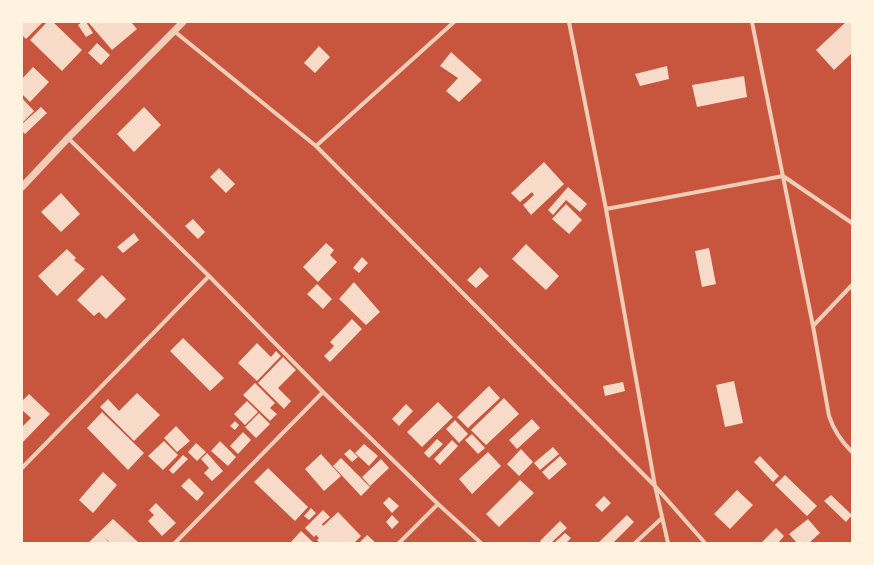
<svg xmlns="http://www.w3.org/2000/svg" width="874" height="565" viewBox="0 0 874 565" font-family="'Fira Sans Condensed',sans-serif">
<rect width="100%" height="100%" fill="#c8553d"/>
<path fill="#f7dbc8" d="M22 22H43L26 39 22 35Z
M47 22H53L82 50 62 71 30 40Z
M82 22H86L93 33 86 37 78 25Z
M88 22H131L137 29 112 50Z
M846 22H852V53L834 70 816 50Z
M97 43 110 55 101 65 88 53Z
M319 46 330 57 315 73 304 63Z
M451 52 482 80 459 102 446 91 458 78 440 66Z
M667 66 669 79 640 86 635 74Z
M33 67 49 82 30 102 22 94V79Z
M744 76 747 97 697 107 692 85Z
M22 98 34 111 22 123Z
M41 107 47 113 25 134 22 131V124Z
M144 107 161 125 134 152 117 134Z
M544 162 564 184 531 215 523 205 534 195 532 192 520 202 511 193Z
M219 168 235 184 226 193 210 177Z
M568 187 587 204 580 212 566 200 553 215 548 210Z
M61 193 80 214 61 232 41 212Z
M566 204 582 220 569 234 552 219Z
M193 219 205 232 198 239 185 226Z
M134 233 139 240 123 253 117 247Z
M326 243 334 250 330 255 337 262 318 282 303 267Z
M526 244 559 276 546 290 512 259Z
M709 248 716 284 702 287 695 251Z
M67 249 76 258 74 260 85 269 57 296 38 276Z
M362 257 368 263 359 273 353 268Z
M480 267 489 276 476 288 467 280Z
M102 275 126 299 106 319 99 312 94 316 77 300Z
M354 282 380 312 366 325 339 299Z
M317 284 332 299 323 309 307 294Z
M352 319 362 329 330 362 324 356 334 346 330 342Z
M183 338 224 378 210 391 170 351Z
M257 343 271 357 276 351 281 356 257 381 238 363Z
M283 357 296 370 278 388 291 401 284 409 258 383Z
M734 381 743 423 725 427 716 385Z
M623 382 625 391 605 396 603 386Z
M255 383 275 403 270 408 277 414 270 421 243 395Z
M489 386 500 398 468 428 457 417Z
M137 393 160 415 134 441 100 407 108 399 119 411Z
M29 394 50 414 22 443V427L31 418 22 410V401Z
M504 398 519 414 486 445 471 430Z
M247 401 258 412 245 425 234 414Z
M438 402 453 417 422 447 407 432Z
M406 404 413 411 399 426 392 419Z
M102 412 144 453 128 470 87 428Z
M259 413 270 424 256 438 245 427Z
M532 419 540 428 517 449 509 440Z
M455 420 468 434 459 443 446 429Z
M235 421 239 425 235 430 230 426Z
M176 426 190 441 177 452 164 438Z
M243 432 251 440 238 454 230 446Z
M472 434 485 448 478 454 465 440Z
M437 439 443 444 429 458 424 453Z
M452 440 458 446 440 465 434 459Z
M164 441 178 455 163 470 148 456Z
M220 441 236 457 228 466 211 451Z
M196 443 206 452 197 461 188 452Z
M364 444 378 456 369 466 355 453Z
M553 447 559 454 540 470 534 463Z
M350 449 358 457 352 462 344 454Z
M521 449 533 462 519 476 507 464Z
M488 452 501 466 472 494 459 479Z
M207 453 223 471 212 481 204 473 209 468 201 459Z
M321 454 341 476 324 491 305 469Z
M183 455 188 459 173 474 169 470Z
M560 456 567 464 549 480 542 472Z
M760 456 779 476 773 482 754 462Z
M341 458 370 487 361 496 333 466Z
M381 459 389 468 370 486 362 477Z
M268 468 308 507 295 521 254 482Z
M103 472 117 485 93 513 79 500Z
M785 475 817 506 807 516 775 485Z
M189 478 204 493 197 501 181 486Z
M520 480 534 493 499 527 486 514Z
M737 490 753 505 730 529 714 514Z
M831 495 852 515 846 522 824 501Z
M604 496 611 503 602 512 595 505Z
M389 497 399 506 392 513 383 503Z
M156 503 176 523 162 536 148 521 154 515 149 510Z
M311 508 316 513 309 520 304 516Z
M323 510 330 517 322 524 323 526 338 512 361 536 354 543H320L317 540 319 538 316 535 314 537 305 528Z
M392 515 399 522 392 529 386 522Z
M627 515 634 522 613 543H598Z
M113 519 139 543H110L104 537 109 543H88Z
M808 519 820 533 809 543H797L789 534Z
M560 521 567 528 551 543H542L540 541Z
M776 528 784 536 778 543H761Z
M301 531 314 543H290Z
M565 533 571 538 566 543H554Z
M367 535 376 543H361L360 542Z"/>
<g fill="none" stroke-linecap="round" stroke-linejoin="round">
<path stroke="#f1ccb7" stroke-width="4" d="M569 22 606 209 655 486 668 543
M752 22 813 326 829 416C834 431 841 441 852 452
M174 31 316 146 655 486 705 543
M68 138 209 276 323 392 438 504 481 543
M316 146 454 22
M606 209 783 176 852 223
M813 326 852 285
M22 468 209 276
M175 543 323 392
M399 543 438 504
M635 543 662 518"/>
<path stroke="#f1ccb7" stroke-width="7" d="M22 187 68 138 183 22"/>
</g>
<rect width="874" height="565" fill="none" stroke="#fff3e0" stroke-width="46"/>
</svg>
